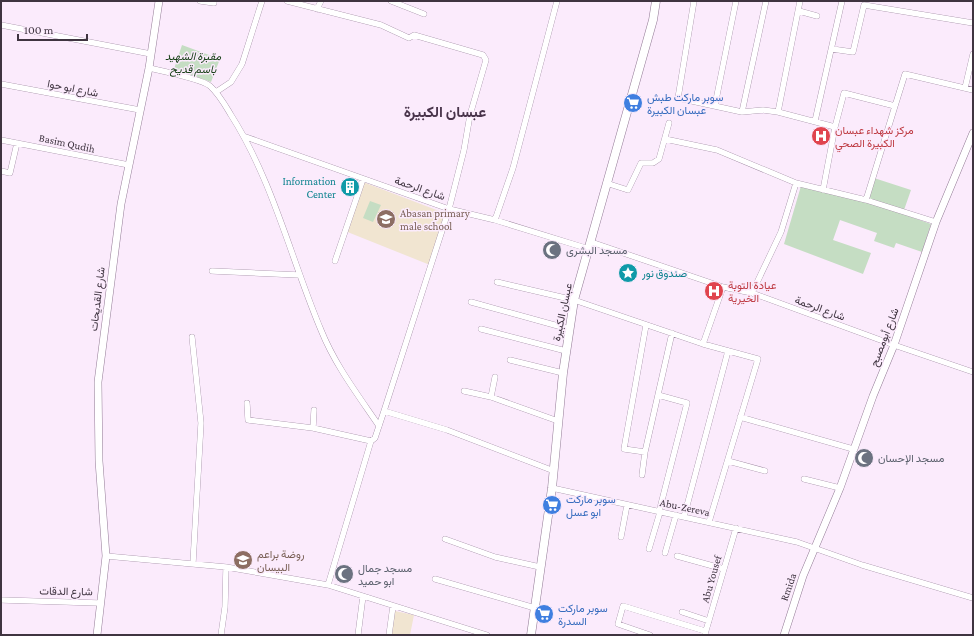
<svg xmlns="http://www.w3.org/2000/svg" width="974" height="636" viewBox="0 0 974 636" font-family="'Crimson Pro',Vazirmatn,serif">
<rect width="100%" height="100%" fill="#fbebfc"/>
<path fill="#f1e5d1" d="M363 182 447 214 430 265 345 231Z
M395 611 414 615 410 635 391 634Z"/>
<path fill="#c5ddc3" d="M182 45 220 59 211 82 174 69Z
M874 178 911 190 904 210 871 199 868 195Z
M801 186 869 202 931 224 922 252 896 243 894 248 874 241 877 233 840 220 833 240 871 253 863 274 784 244Z
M370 201 381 205 373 222 363 218Z"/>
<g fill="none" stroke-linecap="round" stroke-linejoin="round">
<g stroke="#937b96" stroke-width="6">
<path id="minor" d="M200 1 214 3V1
M287 1 381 25 409 38 414 35 483 55 486 60 470 115 464 150 449 209 384 411 375 438 371 441 328 585
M391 1 424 14
M694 1 678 98 742 112 763 110 778 112 835 127 844 93 895 106 905 74 973 90
M317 9 321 1
M799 11 817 16
M1 25 151 54
M832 49 853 52 864 5 973 23
M149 68C162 71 202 79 210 86 219 94 225 105 231 115 273 181 291 259 321 330 335 365 358 395 379 426
M1 84 140 110
M965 88 973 54
M216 92 231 82 242 64 262 1
M715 105 736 1
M742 112 766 1
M778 112 800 1
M815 121 842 1
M246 137 449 209 495 220 589 249
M665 139 717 150 796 183 866 200 936 222
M1 140 129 165
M1 171 10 173 17 143
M606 183 628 190 641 163H653L659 159 669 123
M823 190 835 127
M866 200 895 106
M495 220 513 168 557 1
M591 242 723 287 752 293 894 345 973 372
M335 261 363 179
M212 271 299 275
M497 282 574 300 703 344 758 359 709 522
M752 293 781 232 796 183
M471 302 569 329
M481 329 566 351
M192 337 201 423 193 563
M703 344 723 287
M510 360 563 373
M464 391 491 397 558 421
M658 395 687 403 659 512
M491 397 495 377
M247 403 248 420 313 428 371 441
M384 411 447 430 554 471
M740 417 853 449
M313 428 314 410
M645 452 624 449 646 325
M728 461 765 471
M642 475 645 452 672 333
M804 479 840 488
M552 488 797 542 862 565 973 598
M684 517 728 351
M621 537 627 505
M445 539 495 557 540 567
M649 549 660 512
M665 553 676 515
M106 556 226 567 328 585 487 635
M677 556 724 569
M435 579 535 608
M1 600 99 603
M682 612 709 621
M705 634 736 528
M221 635 225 607 226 567
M358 635 363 596
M389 635 393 606
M650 635 618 624 623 606 705 631"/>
</g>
<g stroke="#937b96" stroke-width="8">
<path id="tertiary" d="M97 635 106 556 99 461 98 382 121 204 149 68 159 1
M784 635 803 576 840 488 873 396 894 345 936 222 973 133"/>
</g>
<g stroke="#937b96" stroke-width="9">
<path id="secondary" d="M531 635 552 488 563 373 574 300 653 20 656 1"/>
</g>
<use href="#minor" stroke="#fff" stroke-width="5.5"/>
<use href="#tertiary" stroke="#fff" stroke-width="7"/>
<use href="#secondary" stroke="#fff" stroke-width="8"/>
</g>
<defs>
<g id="supermarket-disc" transform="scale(1)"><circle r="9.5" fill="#3f7fe0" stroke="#fbebfc"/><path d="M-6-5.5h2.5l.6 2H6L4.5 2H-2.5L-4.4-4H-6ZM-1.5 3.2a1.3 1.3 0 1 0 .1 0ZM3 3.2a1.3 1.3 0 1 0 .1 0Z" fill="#fff"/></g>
<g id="hospital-disc" transform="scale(1)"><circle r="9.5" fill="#e0444e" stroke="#fbebfc"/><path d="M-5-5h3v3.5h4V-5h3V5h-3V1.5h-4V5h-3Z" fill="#fff"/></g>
<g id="building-disc" transform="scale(1)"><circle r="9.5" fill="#0f9aa8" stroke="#fbebfc"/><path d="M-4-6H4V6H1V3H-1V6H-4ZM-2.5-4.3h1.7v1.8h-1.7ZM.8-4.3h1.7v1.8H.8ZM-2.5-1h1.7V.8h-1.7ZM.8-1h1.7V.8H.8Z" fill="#fff"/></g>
<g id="school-disc" transform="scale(1)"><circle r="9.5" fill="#8d6e63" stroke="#fbebfc"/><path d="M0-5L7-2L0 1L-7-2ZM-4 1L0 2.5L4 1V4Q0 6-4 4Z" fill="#fff"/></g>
<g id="mosque-disc" transform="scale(1)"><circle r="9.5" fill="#6b7280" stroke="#fbebfc"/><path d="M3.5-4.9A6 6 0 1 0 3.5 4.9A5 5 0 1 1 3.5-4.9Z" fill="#fff"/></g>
<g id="sight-disc" transform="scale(1)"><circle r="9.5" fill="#0f9aa8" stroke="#fbebfc"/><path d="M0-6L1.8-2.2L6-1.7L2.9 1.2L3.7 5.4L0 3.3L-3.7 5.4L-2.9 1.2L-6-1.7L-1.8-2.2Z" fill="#fff"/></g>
</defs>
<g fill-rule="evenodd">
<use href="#supermarket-disc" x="633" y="103"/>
<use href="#hospital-disc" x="821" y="136"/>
<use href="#building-disc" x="350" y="187"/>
<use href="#school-disc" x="386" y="219"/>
<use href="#mosque-disc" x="552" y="250"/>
<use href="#sight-disc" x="628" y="273"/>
<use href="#hospital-disc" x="714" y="291"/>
<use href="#mosque-disc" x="864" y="458"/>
<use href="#supermarket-disc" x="552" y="505"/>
<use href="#school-disc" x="243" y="560"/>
<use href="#mosque-disc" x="344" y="574"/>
<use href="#supermarket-disc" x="544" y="614"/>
</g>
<g text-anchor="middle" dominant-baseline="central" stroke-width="3" stroke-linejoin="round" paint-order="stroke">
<g font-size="11" font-style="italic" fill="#174017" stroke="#fbebfc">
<text x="193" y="56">مقبرة الشهيد<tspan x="193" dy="13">باسم قديح</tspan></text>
</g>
<g font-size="11" fill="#3f3440" stroke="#fbebfc">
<text transform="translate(73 88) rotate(11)">شارع ابو حوا</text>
<text transform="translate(67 143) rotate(12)">Basim Qudih</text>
<text transform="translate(420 188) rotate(19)">شارع الرحمة</text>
<text transform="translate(97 299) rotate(-83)">شارع القديحات</text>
<text transform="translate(820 308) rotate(20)">شارع الرحمة</text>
<text transform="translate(562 312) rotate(-78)">عبسان الكبيرة</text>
<text transform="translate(884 337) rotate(-69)">شارع أبومصبح</text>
<text transform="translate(685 507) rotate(12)">Abu-Zereva</text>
<text transform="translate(711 579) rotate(-74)">Abu Yousef</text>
<text transform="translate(788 587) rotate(-71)">Rmida</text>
<text transform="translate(66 591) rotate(1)">شارع الدقات</text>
</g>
<g font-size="11" fill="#366cbe" stroke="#fbebfc" text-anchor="start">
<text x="647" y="97">سوبر ماركت طبش<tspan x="647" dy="13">عبسان الكبيرة</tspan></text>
<text x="566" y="499">سوبر ماركت<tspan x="566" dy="13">ابو عسل</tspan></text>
<text x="558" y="608">سوبر ماركت<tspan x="558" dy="13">السدرة</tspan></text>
</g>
<g font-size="11" fill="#be3a42" stroke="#fbebfc" text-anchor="start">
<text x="835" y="130">مركز شهداء عبسان<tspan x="835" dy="13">الكبيرة الصحي</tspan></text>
<text x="728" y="285">عيادة التوبة<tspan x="728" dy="13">الخيرية</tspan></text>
</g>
<g font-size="11" fill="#0d838f" stroke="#fbebfc" text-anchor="end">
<text x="336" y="181">Information<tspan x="336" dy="13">Center</tspan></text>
<text x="642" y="273" text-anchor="start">صندوق نور</text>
</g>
<g font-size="11" fill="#785e54" stroke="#fbebfc" text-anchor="start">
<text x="400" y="213">Abasan primary<tspan x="400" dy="13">male school</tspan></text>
<text x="257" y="554">روضة براعم<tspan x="257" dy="13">البيسان</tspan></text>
</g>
<g font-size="11" fill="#5b616d" stroke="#fbebfc" text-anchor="start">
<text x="566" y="250">مسجد البشرى</text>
<text x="878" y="458">مسجد الإحسان</text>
<text x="358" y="568">مسجد جمال<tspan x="358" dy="13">ابو حميد</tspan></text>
</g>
<g font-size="15" font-weight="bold" fill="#49344b" stroke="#fbebfc">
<text x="445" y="112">عبسان الكبيرة</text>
</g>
</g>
<rect width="974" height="636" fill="none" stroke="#3f3440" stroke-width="4"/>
<path d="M18 34v6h69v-6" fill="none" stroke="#3f3440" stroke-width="2"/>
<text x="24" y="34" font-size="12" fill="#3f3440" stroke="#fbebfc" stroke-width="3" paint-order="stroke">100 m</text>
</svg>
